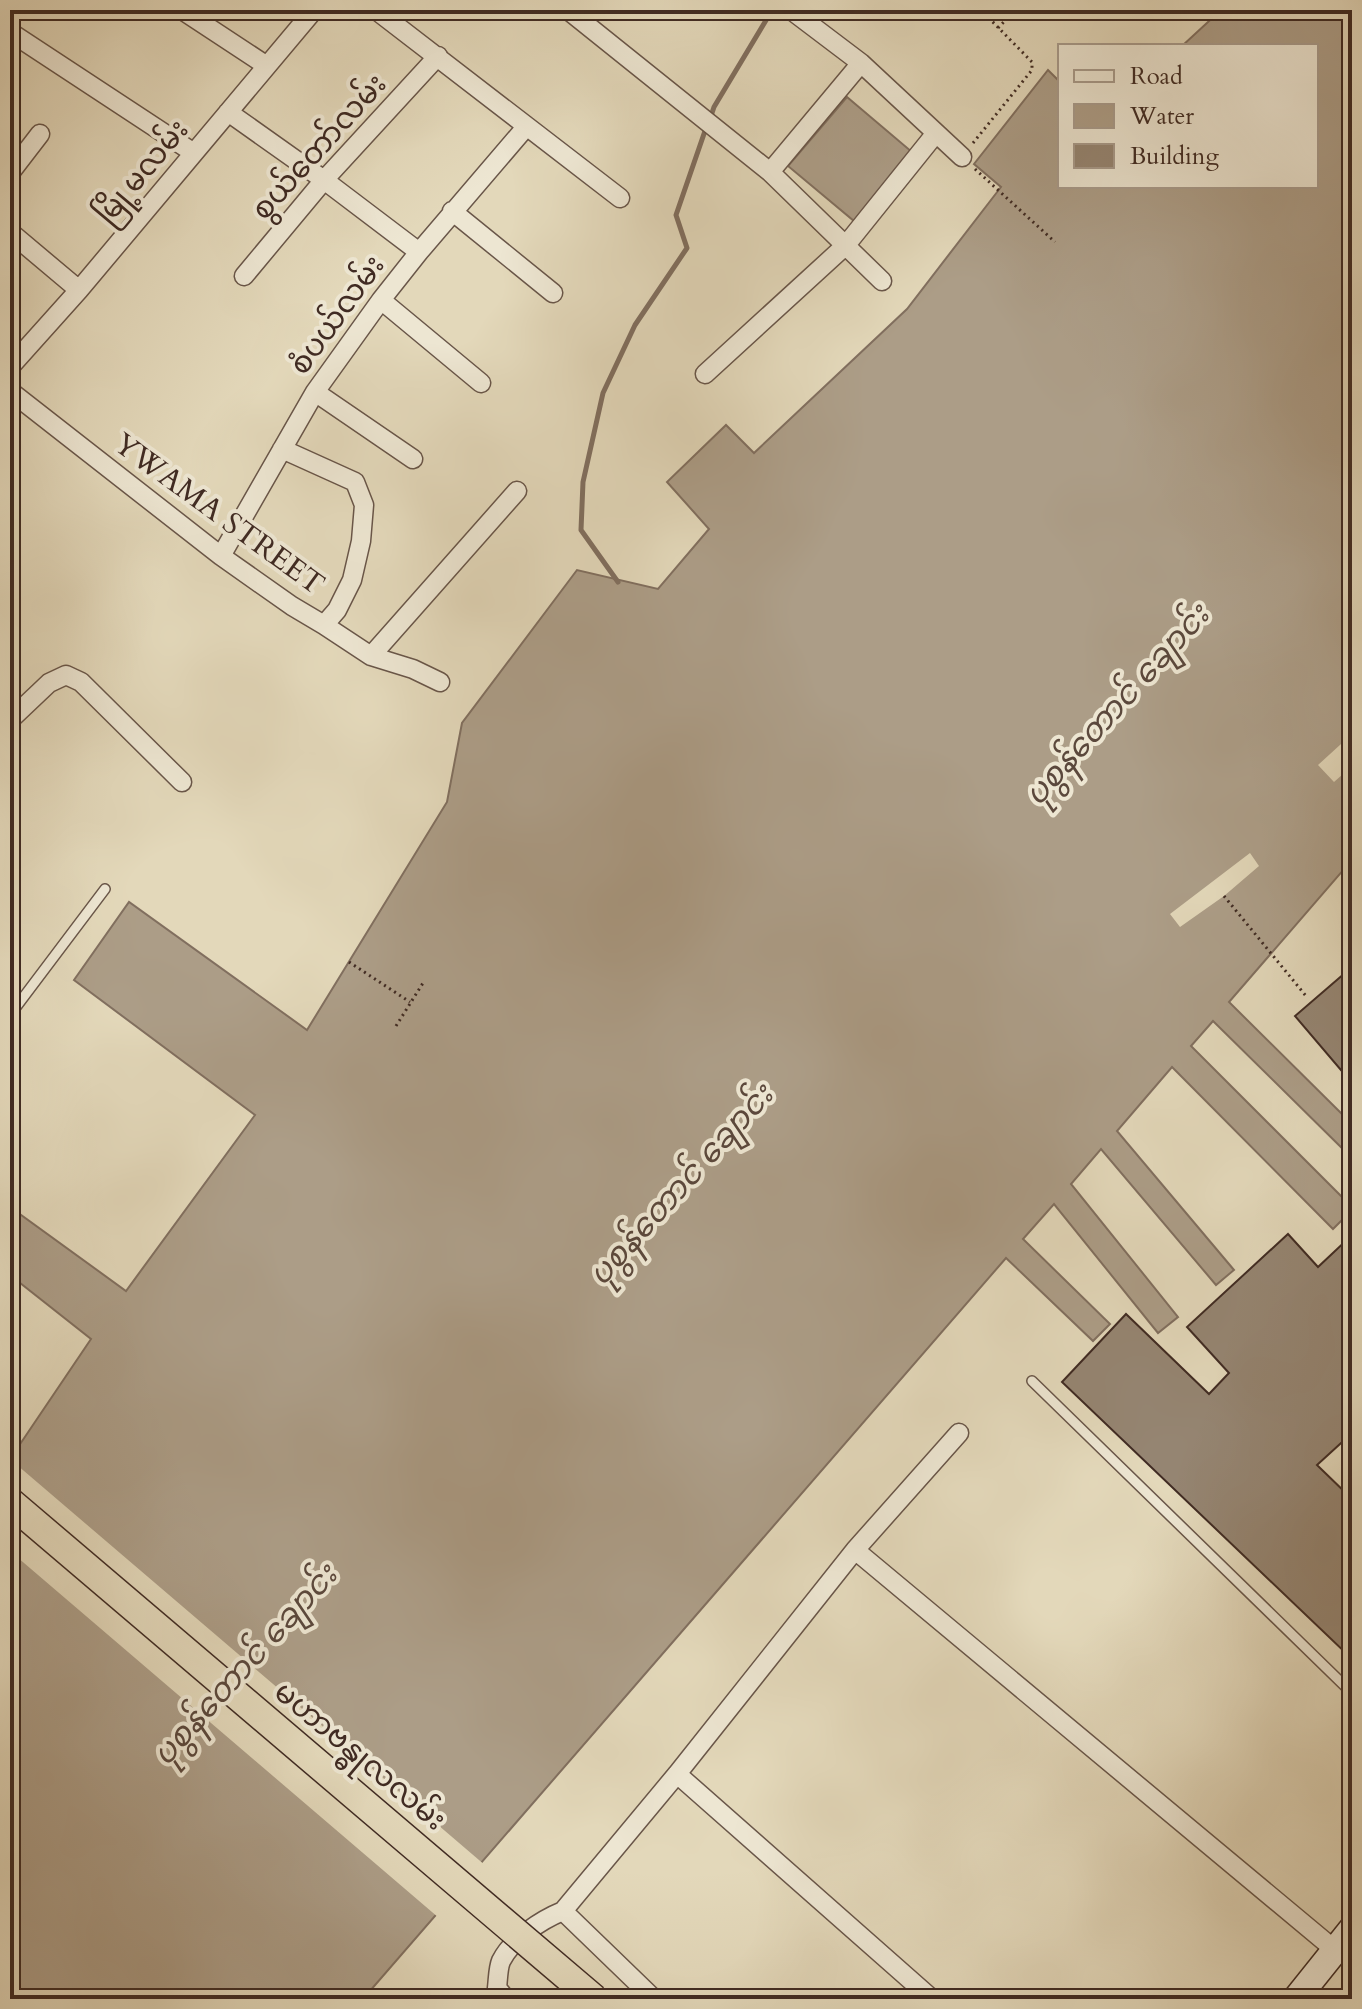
<svg xmlns="http://www.w3.org/2000/svg" width="1362" height="2009" viewBox="0 0 1362 2009" font-family="Cardo,'Noto Sans Myanmar',serif">
<rect width="100%" height="100%" fill="#e3d8ba"/>
<filter id="stains"><feTurbulence type="fractalNoise" baseFrequency=".0025" numOctaves="4"/><feColorMatrix values="0 0 0 0 .2 0 0 0 0 .09 0 0 0 0 .02 0 0 0 .5 -.17"/></filter>
<radialGradient id="worn" r=".72"><stop offset=".6" stop-color="#630" stop-opacity="0"/><stop offset="1" stop-color="#630" stop-opacity=".3"/></radialGradient>
<path fill="#ac9d87" stroke="#816f5f" stroke-width="2" d="M1221 10H1352V860L1229 1002 1352 1124V1158L1213 1021 1191 1046 1352 1207V1210L1333 1229 1172 1067 1117 1131 1234 1270 1216 1285 1101 1149 1071 1184 1178 1317 1158 1333 1054 1204 1023 1239 1110 1324 1093 1341 1006 1258 363 1999H10V1459L91 1339 10 1275V1207L126 1291 255 1115 74 980 129 902 307 1030 447 802 462 723 577 570 658 589 709 529 667 482 726 425 754 453 907 309 1001 187 974 164 1048 70 1060 82V186H1316V46H1182Z
M847 97 912 152 854 221 788 166Z"/>
<path fill="#e3d8ba" d="M1352 734V766L1334 782 1318 765Z
M1250 853 1259 866 1224 896 1180 927 1170 914Z
M10 1459 486 1866 439 1918 10 1551Z"/>
<g fill="none" stroke-linecap="round" stroke-linejoin="round">
<path stroke="#816f5f" stroke-width="5" d="M710 119 714 107 768 17 774 10
M618 582 581 530 583 482 603 393 635 325 687 248 676 215 706 128"/>
</g>
<path fill="#958572" stroke="#402b23" stroke-width="2" d="M1352 967V1083L1295 1016Z
M1288 1234 1318 1267 1352 1235V1433L1317 1465 1352 1499V1659L1062 1382 1126 1314 1209 1394 1229 1373 1187 1327Z"/>
<g fill="none" stroke-linecap="round" stroke-linejoin="round">
<g stroke="#695649" stroke-width="12">
<path id="lane" d="M10 1015 105 889
M1032 1381 1352 1693"/>
</g>
<g stroke="#695649" stroke-width="21">
<path id="street" d="M182 10 267 66
M376 10 620 198
M568 10 770 172 882 281
M791 10 861 63 962 157
M10 32 194 153
M228 112 324 180 419 252
M770 172 861 63
M10 173 40 134
M452 211 553 293
M10 232 79 290
M244 276 324 180 438 56
M381 300 481 383
M10 367 79 290 314 10
M705 374 846 245 936 133
M10 391 221 556 292 606 324 625 337 610 352 580 361 541 364 505 355 482 282 449
M315 392 413 459
M221 556 315 392 381 300 419 252 526 127
M324 625 371 656 413 669 440 682
M371 656 517 491
M10 720 49 683 66 675 81 682 182 782
M855 1550 1335 1950
M677 1774 932 1999
M563 1911 654 1999
M506 1999 497 1988C498 1980 498 1968 501 1961 512 1939 541 1920 563 1911L677 1774 855 1550 959 1433"/>
</g>
<g stroke="#402b23" stroke-width="29">
<path id="secondary" d="M1296 1999 1352 1929"/>
</g>
<path stroke="#402b23" stroke-width="3" stroke-dasharray="2 4" stroke-linecap="butt" d="M998 28 1015 10
M973 143 1032 70V62L981 10
M975 169 1055 242
M1224 896 1306 996
M349 962 410 1002
M396 1026 423 983"/>
<use href="#lane" stroke="#ede6d2" stroke-width="9"/>
<use href="#street" stroke="#ede6d2" stroke-width="18"/>
<use href="#secondary" stroke="#ede6d2" stroke-width="26"/>
<g stroke="#402b23" stroke-width="31" stroke-linecap="butt">
<path id="primary-bridge" d="M10 1502 594 1999"/>
</g>
<use href="#primary-bridge" stroke="#e3d8ba" stroke-width="28"/>
</g>
<g text-anchor="middle" dominant-baseline="central" stroke-width="8" stroke-linejoin="round" paint-order="stroke">
<g font-size="30" fill="#402b23" stroke="#ede6d2">
<text transform="translate(319 147) rotate(-48)">စွယ်တော်လမ်း</text>
<text transform="translate(142 172) rotate(-50)">မြို့မလမ်း</text>
<text transform="translate(337 315) rotate(-54)">စံပယ်လမ်း</text>
<text transform="translate(219 514) rotate(36)">YWAMA STREET</text>
<text transform="translate(360 1756) rotate(40)">မဟာဗန္ဓုလလမ်း</text>
</g>
<g font-size="32" font-style="italic" fill="#5b483c" stroke="#ede6d2">
<text transform="translate(1117 705) rotate(-48)">ပုစွန်တောင် ချောင်း</text>
<text transform="translate(681 1185) rotate(-48)">ပုစွန်တောင် ချောင်း</text>
<text transform="translate(245 1665) rotate(-48)">ပုစွန်တောင် ချောင်း</text>
</g>
</g>
<rect width="1362" height="2009" fill="none" stroke="#e3d8ba" stroke-width="40"/>
<rect x="12" y="12" width="1338" height="1985" fill="none" stroke="#402b23" stroke-width="4"/>
<rect x="20" y="20" width="1322" height="1969" fill="none" stroke="#402b23" stroke-width="2"/>
<rect x="1058" y="44" width="260" height="144" fill="#ede6d2" stroke="#a89b8c" stroke-width="2"/>
<rect x="1074" y="70" width="40" height="12" fill="#ede6d2" stroke="#a89b8c" stroke-width="2"/>
<text x="1130" y="84" font-size="24" fill="#402b23">Road</text>
<rect x="1074" y="104" width="40" height="24" fill="#ac9d87" stroke="#a89b8c" stroke-width="2"/>
<text x="1130" y="124" font-size="24" fill="#402b23">Water</text>
<rect x="1074" y="144" width="40" height="24" fill="#958572" stroke="#a89b8c" stroke-width="2"/>
<text x="1130" y="164" font-size="24" fill="#402b23">Building</text>
<rect width="100%" height="100%" filter="url(#stains)"/>
<rect width="100%" height="100%" fill="url(#worn)"/>
</svg>
